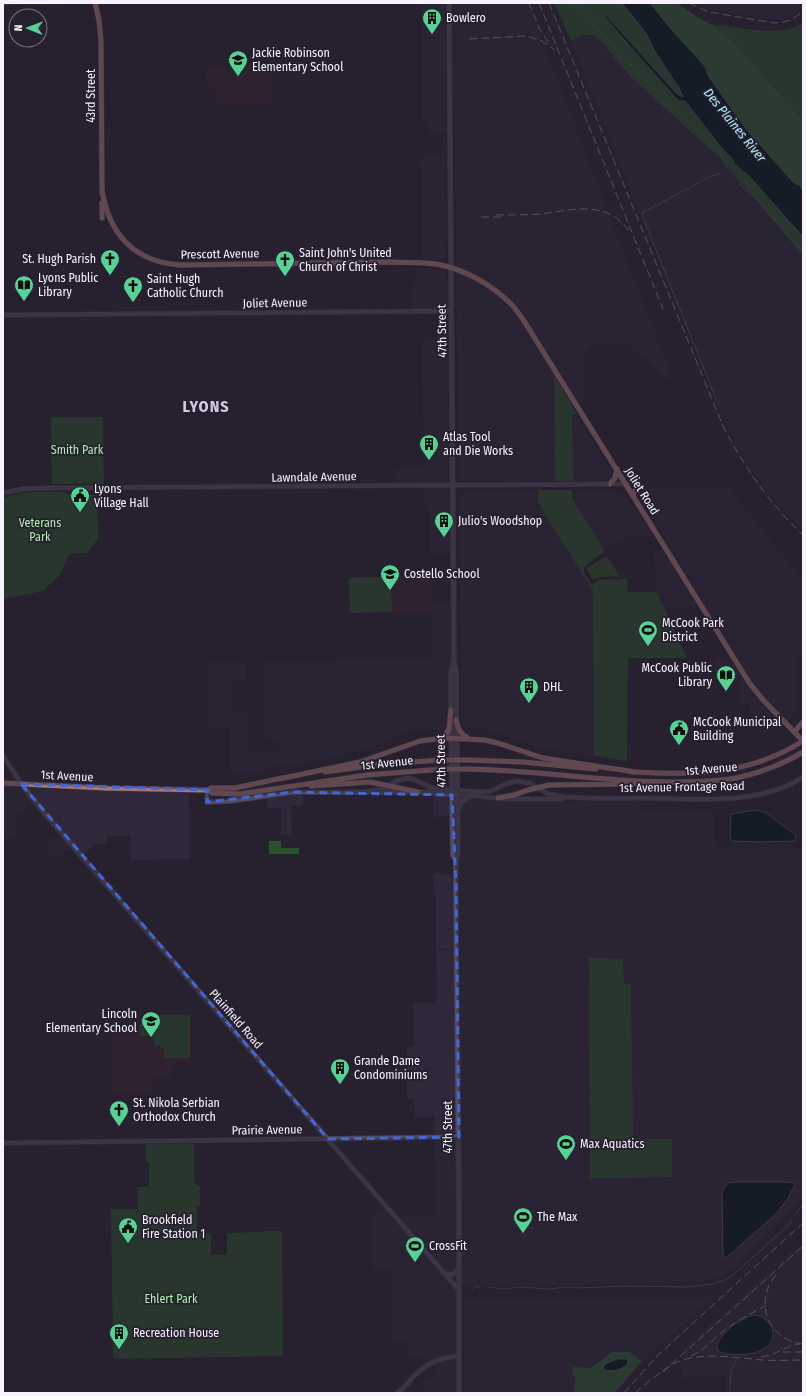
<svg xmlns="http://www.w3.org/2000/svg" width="806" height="1396" viewBox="0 0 806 1396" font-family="'Fira Sans Condensed',sans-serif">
<rect width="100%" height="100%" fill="#26202f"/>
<path fill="#30273b" d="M421 3H445L446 133H428V123H422Z
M453 3H528L675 385 628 344 590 345 583 353V401L577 402 554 367 555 481H459Z
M693 3H803V6L792 16 781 20H775L713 10Z
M588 35H594L599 39 631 77 727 165 803 256V528L783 510 750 467 732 436 716 401 571 41Z
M421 157H445L446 257 442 261 422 258Z
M415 267 433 269 444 272 446 274 450 310H412V284H415Z
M438 312H451L453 554H430V506H425L424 487H395V468H423L422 340 438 339Z
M572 414H577L583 426 613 473 608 481 574 482Z
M729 488 803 580V658L797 659V699L794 713 788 725 750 681 640 496 643 489Z
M465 490H538V503L593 591 594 756 543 748 489 730 464 727 461 723 460 493Z
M572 490H611L622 494 626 497 637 513 657 536H626L603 550 572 498Z
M654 549H665L699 605 665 610 657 592 656 580H655Z
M453 604V660L446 730H412L365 750 295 765 267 766 264 773H230V727H208L207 661 246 662V680L231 681V713H247V753H280V739H265L264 662 431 660V605Z
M715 659H733L776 715H750L749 702H740V681H732V676L729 675 715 676Z
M3 784 189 791 190 859 131 860 130 837 107 835V841L104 844H96L82 856 78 850H64L63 856H48V838L64 837 35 801 15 816V837H3Z
M303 793V806H291L292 835H281V808H267V796Z
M433 794 451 795V816L433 817Z
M472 799 546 802 639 801 644 811 714 810 715 848H803V1198L731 1271 723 1275 703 1281 552 1285H460L461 953 458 861 461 809 465 802Z
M433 874H455L456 949H436V896H434Z
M436 950H456L458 1265 454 1272 452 1273 444 1272 396 1217 437 1216V1187H435L434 1117H415L414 1099H407V1047H414V1003H437Z
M385 1208 458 1291V1356L429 1363 424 1357H408L407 1341H393L392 1270H373V1215L378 1214Z
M803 1241V1393H726L725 1374 699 1376 682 1380 681 1351Z
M712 1299 642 1361 630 1352H612L576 1377 573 1393H464L463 1300Z
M458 1357V1393H424V1380L436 1379V1361Z"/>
<path fill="#36242c" d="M271 67V105H215V87L206 86V68Z
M431 576V612L350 613 349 577Z
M191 1014V1062H172L171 1077H152V1094H112V1015Z"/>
<path fill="#2b512c" d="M3 3H88V4L3 5Z
M554 3H622L646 33 654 50 679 88 683 97 677 94 632 43 605 14 632 50 679 101H685L720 146 733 160V163L749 176 803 237V256L727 165 631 77 599 39C589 31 582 36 571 41Z
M803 23V120L732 40 715 26 721 25C747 28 779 38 803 23Z
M554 375 577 414H572L574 482 555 481Z
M51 417H103L104 484H52Z
M538 490H572V498L605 552C600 555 583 565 584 570 584 575 589 581 592 585L599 580 627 579 628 592H657L687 658H628L627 761 594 756 593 591 538 503Z
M66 492 69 494 93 495 97 493 98 539 87 553H70L59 576 43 591 3 599V498C23 490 45 492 66 492Z
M607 556 620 577C614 576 608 576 602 577 598 577 596 579 592 579L587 570V568Z
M349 577H391L392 612 350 613Z
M269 841H281V848H299V854H269Z
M589 958 623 959 624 984H631L633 1139H672V1177L590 1178Z
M157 1015H190V1058H164V1050L160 1046H154V1036H140V1024H157Z
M146 1144H192L194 1145V1181L196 1184 200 1187V1206L197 1207V1233H211V1255H227V1233C245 1233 262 1231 280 1231L282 1232 283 1354 282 1356 116 1359 113 1356 111 1209H138V1187H149V1162H146Z"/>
<path fill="#325b33" d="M650 3H677L699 18 715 26 732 40 803 120V191L792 181 746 129 709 77 704 65 671 29Z
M612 1352H630L642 1361 615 1393H573L576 1377 572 1376 573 1367 590 1368Z"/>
<path fill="#00171b" stroke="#4a595f" d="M622 3H650L671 29 704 65 709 77 746 129 792 181 797 185 799 184 803 191V237L749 176 734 164 733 160 720 146 685 101H679C675 96 670 92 666 87 645 63 624 40 604 16L605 14 606 15 677 94 683 97 679 88 654 50 646 33Z
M755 810 765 812 794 834 796 836 795 841 760 842 732 841 730 836 731 814Z
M730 1182H788L796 1183 787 1200 775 1215 726 1258 723 1255 722 1192 725 1186Z
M754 1315C760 1315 764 1318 768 1322 772 1326 773 1330 773 1336 771 1356 732 1358 718 1351L717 1345C722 1331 740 1319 754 1315Z
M617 1359H626L628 1361 627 1365C620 1370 613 1372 605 1370L603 1368 605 1364Z"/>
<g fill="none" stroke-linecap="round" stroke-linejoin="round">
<path stroke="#4a595f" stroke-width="1" d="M574 3 640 75 675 110 708 140 721 155 728 169 739 180 743 188 757 199 803 252
M716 399 642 215V213L711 176 720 174
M796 1214 803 1204
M488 1287 504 1289 521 1287 547 1289 568 1287 578 1288 624 1286 688 1287 713 1284 727 1279 734 1274 789 1225 792 1220
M472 1290 476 1286 480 1288
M730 1393 731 1371 737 1359"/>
<g stroke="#423c4a" stroke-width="5.5">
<path id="tertiary" d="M3 315 451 311
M3 493 22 489 47 488 627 484
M3 756 27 792 47 817 459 1290
M208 790 207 802 231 801 293 792H367
M364 792 384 789 396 781 407 778 415 780 432 788 479 792 491 791 508 783 517 781 530 783 548 794 567 797C593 799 619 798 646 798 695 799 760 806 803 777
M380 792H427L510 799H563
M3 1143 459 1137
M397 1393C404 1389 408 1383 413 1377 428 1362 439 1358 459 1356"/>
</g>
<g stroke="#423c4a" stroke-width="6">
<path id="secondary" d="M449 3 454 660 456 672 458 855 456 861
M451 714V672L453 663
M451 725 453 855 456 861V885L459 1205V1393
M459 808 462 801 471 796
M444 1273C451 1276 456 1275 459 1267"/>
</g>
<g stroke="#423c4a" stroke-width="6">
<path id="primary" d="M95 3 99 20 101 41 102 193
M102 190C109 234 134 262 180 265L393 262C407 263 422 262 436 264 464 269 491 284 511 304 520 313 527 326 534 337L750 684 764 701 803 741
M102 203V218
M610 484 615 478 617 469
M633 495 638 484
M456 720C458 728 460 734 468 738
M794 732 803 722
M442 737C452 732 449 720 451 710
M467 760 523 762 596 769
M467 769C533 770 599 781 666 782 689 782 713 782 736 778 759 773 782 765 803 752
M325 772 382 764 442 760
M632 772C696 775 747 776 803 741
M279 779 360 762 420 741 445 738 485 740 501 744 543 758 635 772
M3 783 107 788 208 790 212 793 240 794 367 775 444 769
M311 786 370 782 418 792
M208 790 211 788H235L282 778
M498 798 514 795 528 790 549 785 639 784"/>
</g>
<use href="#tertiary" stroke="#534c5d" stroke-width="4"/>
<use href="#secondary" stroke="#534c5d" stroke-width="4.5"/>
<use href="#primary" stroke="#a87773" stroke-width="5"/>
<path stroke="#908a97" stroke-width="1" stroke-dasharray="8 4" stroke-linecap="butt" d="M529 3 540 30 548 42
M539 3 663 309
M549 3 723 426C744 467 770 504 803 535
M689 3 709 12 774 23C785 23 795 19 803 11
M469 39 526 36 542 41 555 50
M496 215C511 215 525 215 540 214 573 210 606 199 629 231
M481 217H501
M776 1275C753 1302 768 1340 803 1344
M783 1352H803
M691 1356C705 1350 714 1338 726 1329 738 1320 752 1313 765 1306
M761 1357C775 1356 787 1345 800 1344
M662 1372 674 1362 803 1246
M624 1393 657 1356 803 1223
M635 1393C648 1382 664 1368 680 1361 702 1352 739 1358 763 1360 776 1361 790 1360 803 1360"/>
<g stroke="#423c4a" stroke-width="6" stroke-linecap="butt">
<path id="primary-bridge" d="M442 760H467
M444 769H467"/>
</g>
<use href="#primary-bridge" stroke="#a87773" stroke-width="5"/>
</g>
<path d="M0 0H806V1396H0ZM21 784 208 790 207 802 293 792 452 795 456 885 459 1137 328 1139Z" fill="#26202f" fill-opacity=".55" fill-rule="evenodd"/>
<path fill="none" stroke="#3e67de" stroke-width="3" stroke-dasharray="8 5" stroke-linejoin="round" d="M21 784 208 790 207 802 293 792 452 795 456 885 459 1137 328 1139Z"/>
<defs>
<g id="building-pin" transform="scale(1)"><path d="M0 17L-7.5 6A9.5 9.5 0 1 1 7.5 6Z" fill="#54d395" stroke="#26202f"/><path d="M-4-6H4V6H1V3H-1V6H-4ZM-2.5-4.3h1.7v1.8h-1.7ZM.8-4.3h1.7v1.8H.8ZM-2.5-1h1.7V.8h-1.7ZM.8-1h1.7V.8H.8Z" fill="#111"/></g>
<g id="school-pin" transform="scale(1)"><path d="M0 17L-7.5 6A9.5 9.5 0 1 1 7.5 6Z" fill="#54d395" stroke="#26202f"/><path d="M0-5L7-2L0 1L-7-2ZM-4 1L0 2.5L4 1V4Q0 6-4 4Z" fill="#111"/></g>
<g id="church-pin" transform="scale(1)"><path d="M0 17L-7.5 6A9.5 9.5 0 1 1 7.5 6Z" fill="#54d395" stroke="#26202f"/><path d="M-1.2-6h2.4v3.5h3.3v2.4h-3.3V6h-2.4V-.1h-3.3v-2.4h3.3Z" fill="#111"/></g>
<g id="library-pin" transform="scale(1)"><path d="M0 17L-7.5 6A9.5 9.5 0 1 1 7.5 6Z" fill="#54d395" stroke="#26202f"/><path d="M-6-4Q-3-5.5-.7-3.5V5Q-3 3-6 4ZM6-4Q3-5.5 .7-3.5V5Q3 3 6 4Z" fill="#111"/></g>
<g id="civic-pin" transform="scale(1)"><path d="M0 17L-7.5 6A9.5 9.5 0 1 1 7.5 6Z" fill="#54d395" stroke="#26202f"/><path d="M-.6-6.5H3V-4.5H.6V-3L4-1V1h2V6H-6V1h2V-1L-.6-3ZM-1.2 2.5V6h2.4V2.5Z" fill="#111"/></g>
<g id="stadium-pin" transform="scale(1)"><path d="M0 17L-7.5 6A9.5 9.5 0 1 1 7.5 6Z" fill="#54d395" stroke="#26202f"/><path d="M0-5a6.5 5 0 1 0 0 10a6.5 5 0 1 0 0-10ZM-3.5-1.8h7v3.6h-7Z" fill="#111"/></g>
</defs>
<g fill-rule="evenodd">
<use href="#building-pin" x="432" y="18"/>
<use href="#school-pin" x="238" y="60"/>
<use href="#church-pin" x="110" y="259"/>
<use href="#church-pin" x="285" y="260"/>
<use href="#library-pin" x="24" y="285"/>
<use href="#church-pin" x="133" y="286"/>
<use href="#building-pin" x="429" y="444"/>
<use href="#civic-pin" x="80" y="496"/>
<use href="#building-pin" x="444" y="521"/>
<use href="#school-pin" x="390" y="574"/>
<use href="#stadium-pin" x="648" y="630"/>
<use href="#library-pin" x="726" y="675"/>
<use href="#building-pin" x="529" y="687"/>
<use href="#civic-pin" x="679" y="729"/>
<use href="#school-pin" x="151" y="1021"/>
<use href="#building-pin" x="340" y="1068"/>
<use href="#church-pin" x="119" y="1110"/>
<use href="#stadium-pin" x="566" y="1144"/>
<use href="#stadium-pin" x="523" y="1217"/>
<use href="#civic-pin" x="128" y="1227"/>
<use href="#stadium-pin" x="415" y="1246"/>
<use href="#building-pin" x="119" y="1333"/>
</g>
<g text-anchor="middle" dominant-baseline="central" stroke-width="3.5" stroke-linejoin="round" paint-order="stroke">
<g font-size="12" fill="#f7f2fd" stroke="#26202f" text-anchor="start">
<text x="446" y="18">Bowlero</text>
<text x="252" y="53">Jackie Robinson<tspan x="252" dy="14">Elementary School</tspan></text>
<text x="299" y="253">Saint John's United<tspan x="299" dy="14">Church of Christ</tspan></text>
<text x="96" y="259" text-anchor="end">St. Hugh Parish</text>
<text x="38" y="278">Lyons Public<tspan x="38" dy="14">Library</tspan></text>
<text x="147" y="279">Saint Hugh<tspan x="147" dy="14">Catholic Church</tspan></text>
<text x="443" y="437">Atlas Tool<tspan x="443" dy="14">and Die Works</tspan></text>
<text x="94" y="489">Lyons<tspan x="94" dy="14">Village Hall</tspan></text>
<text x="458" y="521">Julio's Woodshop</text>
<text x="404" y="574">Costello School</text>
<text x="662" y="623">McCook Park<tspan x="662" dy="14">District</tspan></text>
<text x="712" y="668" text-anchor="end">McCook Public<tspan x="712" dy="14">Library</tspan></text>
<text x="543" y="687">DHL</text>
<text x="693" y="722">McCook Municipal<tspan x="693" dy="14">Building</tspan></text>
<text x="137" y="1014" text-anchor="end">Lincoln<tspan x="137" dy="14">Elementary School</tspan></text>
<text x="354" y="1061">Grande Dame<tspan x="354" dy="14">Condominiums</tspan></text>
<text x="133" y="1103">St. Nikola Serbian<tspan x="133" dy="14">Orthodox Church</tspan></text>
<text x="580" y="1144">Max Aquatics</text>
<text x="537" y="1217">The Max</text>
<text x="142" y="1220">Brookfield<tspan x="142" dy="14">Fire Station 1</tspan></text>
<text x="429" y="1246">CrossFit</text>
<text x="133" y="1333">Recreation House</text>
</g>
<g font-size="12" fill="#f7f2fd" stroke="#26202f">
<text transform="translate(91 96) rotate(-90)">43rd Street</text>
<text transform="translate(220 254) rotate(-1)">Prescott Avenue</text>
<text transform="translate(275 303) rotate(-1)">Joliet Avenue</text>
<text transform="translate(442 331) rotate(-91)">47th Street</text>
<text transform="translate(314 477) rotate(-1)">Lawndale Avenue</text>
<text transform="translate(642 491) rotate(58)">Joliet Road</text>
<text transform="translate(441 761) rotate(-91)">47th Street</text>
<text transform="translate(387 763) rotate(-6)">1st Avenue</text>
<text transform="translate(711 769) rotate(-5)">1st Avenue</text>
<text transform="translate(67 776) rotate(3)">1st Avenue</text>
<text transform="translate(682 787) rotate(-1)">1st Avenue Frontage Road</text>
<text transform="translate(236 1019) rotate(49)">Plainfield Road</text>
<text transform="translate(448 1127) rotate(-90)">47th Street</text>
<text transform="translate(267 1130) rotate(-1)">Prairie Avenue</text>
</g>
<g font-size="12" fill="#adeeac" stroke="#26202f">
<text x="77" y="450">Smith Park</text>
<text x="40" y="523">Veterans<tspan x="40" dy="14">Park</tspan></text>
<text x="171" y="1299">Ehlert Park</text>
</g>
<g font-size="13" font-style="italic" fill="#adedfa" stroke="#26202f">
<text transform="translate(735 125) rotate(51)">Des Plaines River</text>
</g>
<g font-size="16" font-weight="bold" letter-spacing="1" fill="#d5cce0" stroke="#26202f">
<text x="206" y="406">LYONS</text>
</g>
</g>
<rect width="806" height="1396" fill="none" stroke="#f7f2fd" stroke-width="8"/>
<g transform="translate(28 28) rotate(271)"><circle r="19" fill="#26202f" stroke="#7a7481"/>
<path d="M0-3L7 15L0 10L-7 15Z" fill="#54d395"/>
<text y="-6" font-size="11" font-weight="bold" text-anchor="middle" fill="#f7f2fd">N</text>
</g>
</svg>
